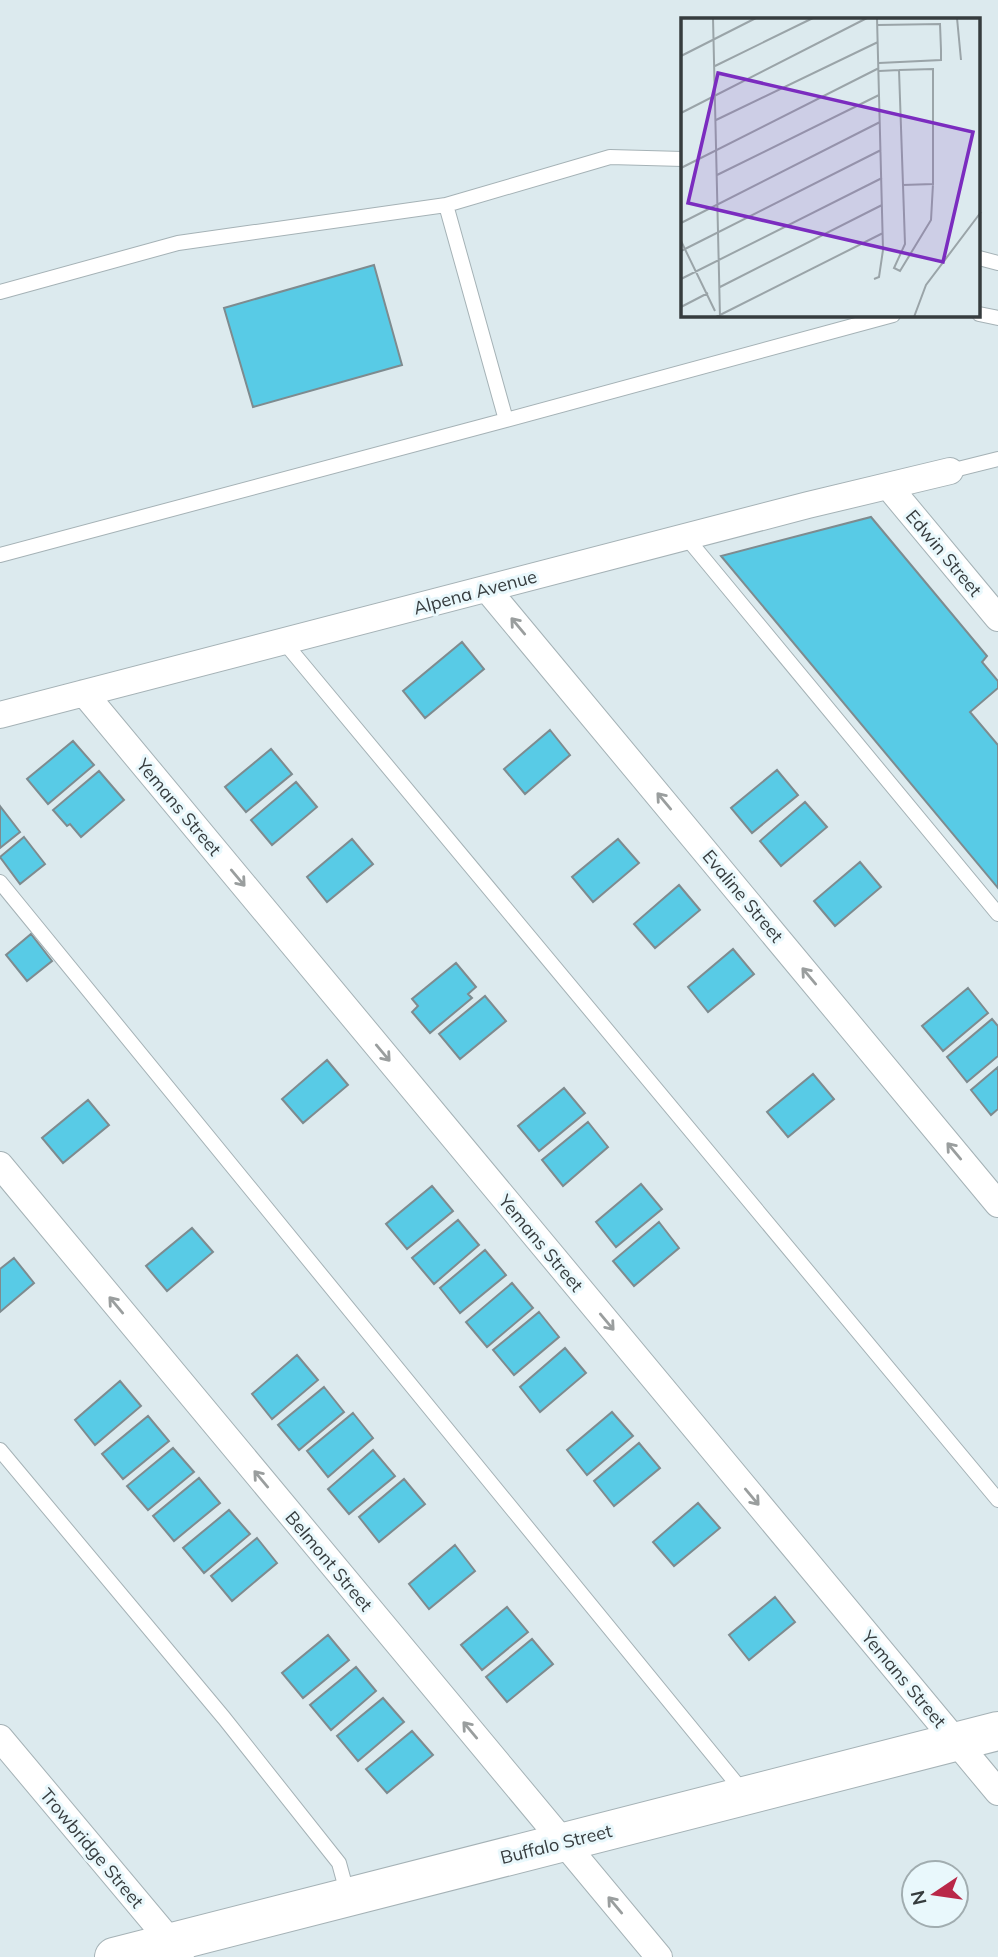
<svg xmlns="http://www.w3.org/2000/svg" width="998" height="1957" viewBox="0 0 998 1957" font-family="Mulish,sans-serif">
<rect width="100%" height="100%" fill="#dceaee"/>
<path fill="#58cbe6" stroke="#7e8b8f" stroke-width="2" d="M374 265 402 365 253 407 224 308Z
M871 517 987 656 982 662 998 681V688L970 712 998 745V888L721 556Z
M462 642 484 669 425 718 403 691Z
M550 730 570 755 525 794 504 769Z
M73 741 94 765 48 804 27 779Z
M271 749 292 774 246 812 225 787Z
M777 770 798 795 752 833 731 808Z
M99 771 124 800 81 837 70 824 67 826 53 810Z
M296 782 317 807 272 845 251 820Z
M805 802 827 827 781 866 760 841Z
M0 806 20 832 0 848Z
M24 837 45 864 20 884 0 857Z
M352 839 373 864 327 902 307 877Z
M618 839 639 863 593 902 572 877Z
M860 862 881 887 835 926 814 901Z
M679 885 700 910 655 948 634 924Z
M31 934 52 961 27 981 6 955Z
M733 949 754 974 708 1012 688 987Z
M456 963 476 987 468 994 472 998 430 1033 412 1012 418 1006 412 999Z
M968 988 988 1013 943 1051 922 1026Z
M485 996 506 1021 460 1059 439 1034Z
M992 1019 998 1026V1056L967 1082 947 1057Z
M327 1060 348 1085 303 1123 282 1099Z
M998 1067V1109L991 1115 971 1090Z
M813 1074 834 1099 788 1137 767 1112Z
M564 1088 585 1113 539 1151 518 1126Z
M88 1100 109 1125 63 1163 42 1138Z
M588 1122 608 1147 563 1186 542 1160Z
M641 1184 662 1209 616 1247 596 1222Z
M432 1186 453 1211 407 1249 386 1224Z
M458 1220 479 1245 434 1284 412 1258Z
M659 1222 679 1248 634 1286 613 1261Z
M192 1228 213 1252 167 1291 146 1266Z
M485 1250 506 1275 460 1313 440 1288Z
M14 1258 34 1283 0 1312V1269Z
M512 1283 533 1308 487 1347 466 1322Z
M539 1312 559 1337 514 1375 493 1350Z
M565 1348 586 1373 540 1412 520 1387Z
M297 1355 318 1380 272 1419 252 1394Z
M120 1381 141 1406 95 1445 75 1420Z
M324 1387 344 1412 299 1450 278 1425Z
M612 1412 633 1436 587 1475 567 1450Z
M353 1413 373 1438 328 1477 307 1451Z
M148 1416 169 1441 123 1479 102 1454Z
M639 1443 660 1468 614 1506 594 1481Z
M173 1448 194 1472 148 1510 127 1486Z
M373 1450 395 1476 349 1514 328 1489Z
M199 1478 220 1503 174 1541 153 1516Z
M404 1479 425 1504 379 1542 359 1517Z
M698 1503 720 1528 674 1566 653 1542Z
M229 1510 250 1534 204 1573 183 1548Z
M257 1538 277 1563 232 1601 211 1576Z
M455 1545 475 1571 429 1609 409 1584Z
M775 1597 795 1622 749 1660 729 1635Z
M507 1607 528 1632 482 1670 461 1645Z
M328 1635 349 1660 303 1698 282 1673Z
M532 1639 553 1664 507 1702 486 1677Z
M356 1667 376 1691 331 1730 310 1705Z
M383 1698 404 1722 358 1761 337 1736Z
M412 1731 433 1755 387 1793 366 1769Z"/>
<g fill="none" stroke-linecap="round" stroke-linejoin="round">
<g stroke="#a5b2b6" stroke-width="16">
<path id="lane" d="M446 205 610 157 683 159
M979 258 998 263
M0 292 178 243 446 205 506 420 0 555
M979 314 998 318
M506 420 893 315
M950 471 998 459
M686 537 998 914
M284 642 998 1500
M0 882 745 1794
M0 1450 224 1718 339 1863 348 1896"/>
</g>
<g stroke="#a5b2b6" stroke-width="28">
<path id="street" d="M889 487 998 618
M487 589 998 1204
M84 693 998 1792
M0 715 808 505 950 471
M0 1165 659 1957
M0 1738 181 1954"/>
</g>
<g stroke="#a5b2b6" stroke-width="40">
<path id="secondary" d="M114 1957 998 1731"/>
</g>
<use href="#lane" stroke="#fff" stroke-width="14"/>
<use href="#street" stroke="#fff" stroke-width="26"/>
<use href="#secondary" stroke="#fff" stroke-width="38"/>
</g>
<defs><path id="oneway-shaft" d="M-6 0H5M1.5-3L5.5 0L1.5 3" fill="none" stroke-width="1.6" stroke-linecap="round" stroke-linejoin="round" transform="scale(1.75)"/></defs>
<g stroke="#9a9e9e">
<use href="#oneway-shaft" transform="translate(518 626) rotate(-130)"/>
<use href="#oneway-shaft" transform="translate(664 801) rotate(-130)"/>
<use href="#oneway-shaft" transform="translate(238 878) rotate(50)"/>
<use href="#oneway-shaft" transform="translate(809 976) rotate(-130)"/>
<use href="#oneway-shaft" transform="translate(383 1053) rotate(50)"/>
<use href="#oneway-shaft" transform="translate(954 1151) rotate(-130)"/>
<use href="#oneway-shaft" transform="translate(116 1305) rotate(-130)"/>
<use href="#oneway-shaft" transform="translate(607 1322) rotate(50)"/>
<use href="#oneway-shaft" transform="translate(261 1479) rotate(-130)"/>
<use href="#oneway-shaft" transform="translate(752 1497) rotate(50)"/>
<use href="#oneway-shaft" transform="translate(470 1730) rotate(-130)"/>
<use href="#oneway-shaft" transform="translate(615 1905) rotate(-130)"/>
</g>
<g text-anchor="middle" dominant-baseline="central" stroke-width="6" stroke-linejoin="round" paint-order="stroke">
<g font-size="18" fill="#363c3e" stroke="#e9f8fc">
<text transform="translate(944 553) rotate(50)">Edwin Street</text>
<text transform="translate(475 592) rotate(-15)">Alpena Avenue</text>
<text transform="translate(179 807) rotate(50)">Yemans Street</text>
<text transform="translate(743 896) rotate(50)">Evaline Street</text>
<text transform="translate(541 1243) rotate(50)">Yemans Street</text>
<text transform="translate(329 1561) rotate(50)">Belmont Street</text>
<text transform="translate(904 1679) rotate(50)">Yemans Street</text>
<text transform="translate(556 1844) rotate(-14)">Buffalo Street</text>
<text transform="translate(92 1848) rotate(50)">Trowbridge Street</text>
</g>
</g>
<g transform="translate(681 18)">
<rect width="299" height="299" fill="#dceaee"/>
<path fill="none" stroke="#9aa4a8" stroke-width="2" d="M32 0 39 299M276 0 280 42M197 7 259 6 260 32V42L198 45M0 38 75 0M34 48 132 0M198 53 218 52 222 167 252 166V51L218 52M0 95 186 0M35 102 197 24M0 150 198 50M36 157 198 77M222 167 224 226 213 250 219 253 250 202 252 166M0 205 199 104M0 223 34 293M0 233 200 132M0 261 201 160M193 261 198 259 202 232 196 0M39 269 201 187M0 289 27 275M35 299 202 215M233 299 245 267 300 194"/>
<path fill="#7b2cbf" fill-opacity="0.15" stroke="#7b2cbf" stroke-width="3.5" d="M37 55 292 114 262 244 7 185Z"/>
<rect width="299" height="299" fill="none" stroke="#363c3e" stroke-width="3.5"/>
</g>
<g transform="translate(935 1894) rotate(257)"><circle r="33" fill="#e9f8fc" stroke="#a1adb0" stroke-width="2"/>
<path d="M0-5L12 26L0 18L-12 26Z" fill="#b92848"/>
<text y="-10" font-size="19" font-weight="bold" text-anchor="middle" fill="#363c3e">N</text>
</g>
</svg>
